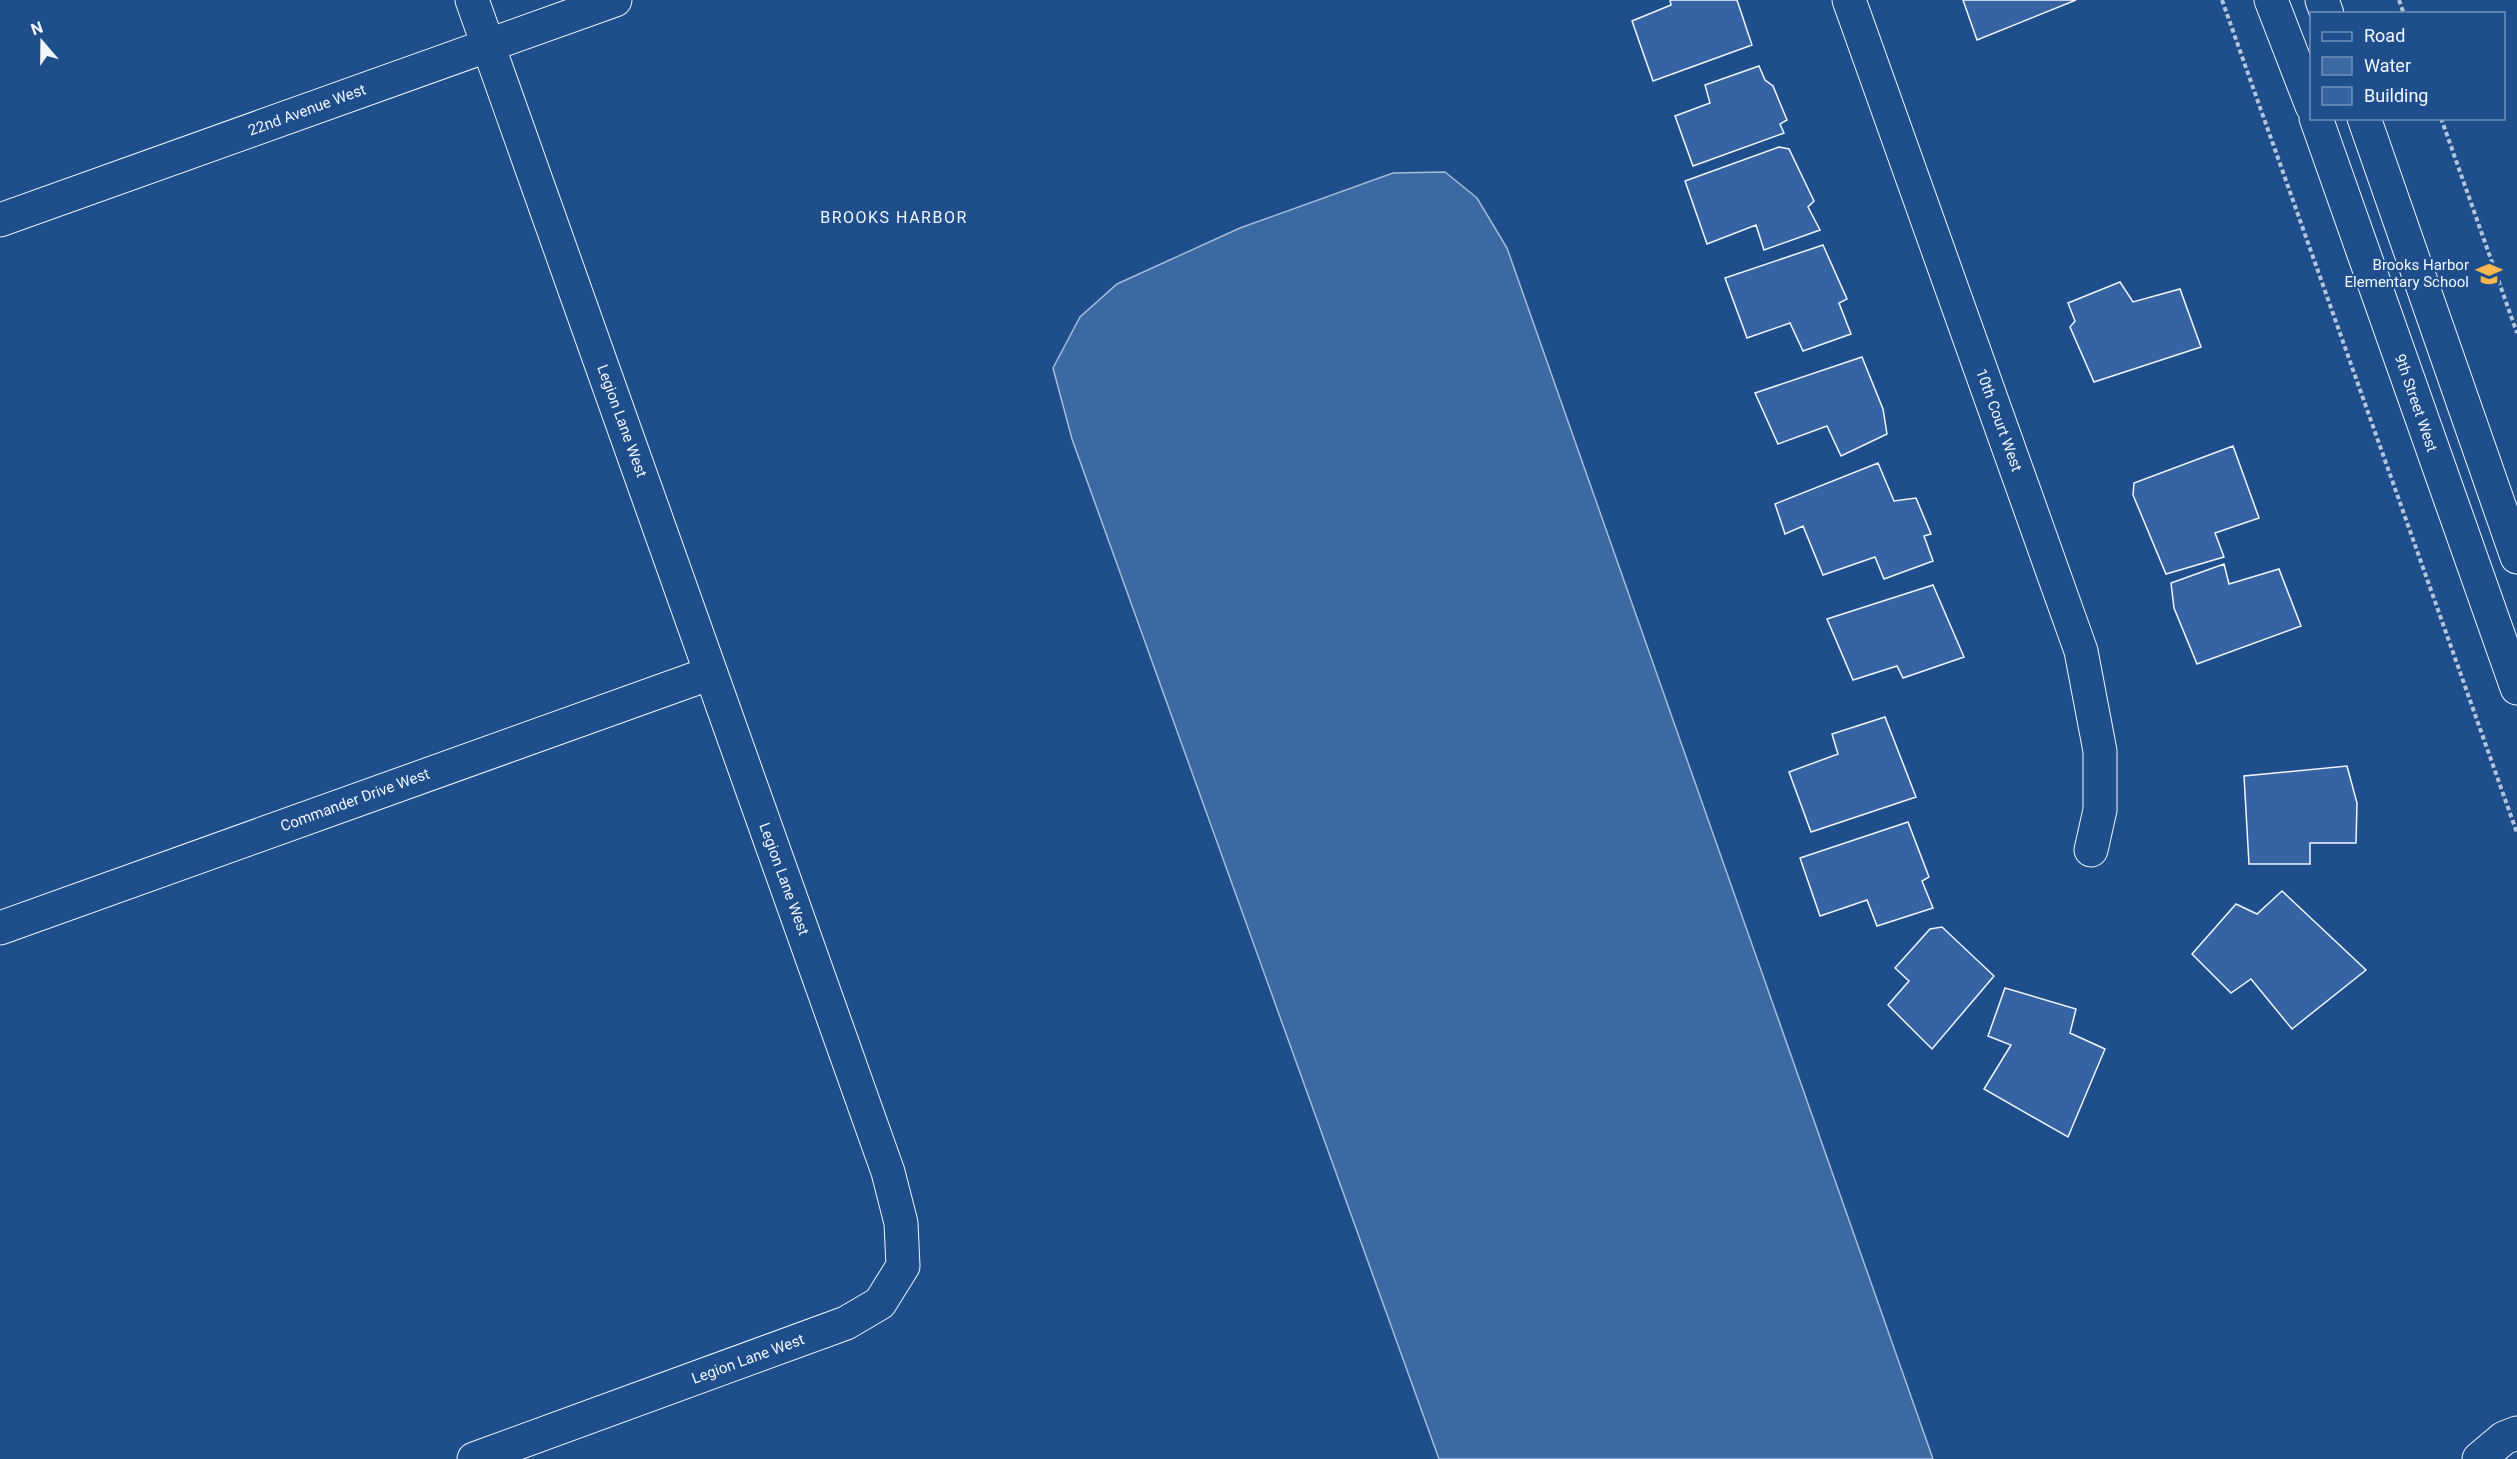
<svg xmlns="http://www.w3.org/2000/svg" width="2517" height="1459" viewBox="0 0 2517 1459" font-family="Roboto,sans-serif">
<rect width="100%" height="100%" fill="#1f4e8c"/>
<path fill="#3b69a3" stroke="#a8bbd7" stroke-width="1.5" d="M1445 172 1477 198 1507 248 1933 1459H1439L1072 439 1053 368 1080 317 1117 284 1240 228 1393 173Z"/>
<path fill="#3563a3" stroke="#f2f6ff" stroke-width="1.5" d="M1670 0H1737L1752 45 1653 81 1632 21 1671 5Z
M1963 0H2076L1977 40Z
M1759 66 1765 80 1773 86 1787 120 1780 124 1784 133 1693 166 1675 116 1710 103 1705 85Z
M1779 147 1789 149 1814 201 1808 207 1820 230 1764 250 1756 225 1707 244 1685 181Z
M1823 245 1847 299 1839 303 1851 334 1803 351 1790 323 1747 338 1725 278Z
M2120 282 2133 302 2180 289 2201 347 2094 382 2070 327 2075 321 2068 303Z
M1862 357 1883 409 1887 434 1841 456 1827 426 1778 444 1755 393Z
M2233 446 2259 518 2215 533 2224 557 2166 574 2133 495 2134 483Z
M1878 463 1894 501 1916 498 1931 534 1924 536 1933 561 1884 579 1875 557 1823 575 1803 526 1785 534 1775 504Z
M2224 564 2229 584 2279 569 2301 626 2197 664 2174 608 2171 583Z
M1933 585 1964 657 1903 678 1897 666 1853 680 1827 619Z
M1885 717 1916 797 1811 832 1789 772 1838 754 1832 734Z
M2347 766 2357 803 2356 843H2310V864H2249L2244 776Z
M1908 822 1929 877 1922 881 1933 908 1877 926 1867 900 1820 916 1800 858Z
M2282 891 2366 970 2292 1029 2251 979 2231 993 2192 954 2236 904 2257 914Z
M1942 927 1994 976 1932 1049 1888 1005 1909 981 1895 968 1930 929Z
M2005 988 2076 1009 2070 1033 2105 1049 2068 1137 1984 1089 2011 1045 1988 1036Z"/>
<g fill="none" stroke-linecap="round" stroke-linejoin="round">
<g stroke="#f2f6ff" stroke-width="35">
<path id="street" d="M472 0 888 1172 901 1223 903 1266 880 1303 846 1323 474 1459
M1849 0 2081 651 2100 751V810L2091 850
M2271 0 2312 106
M2322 0 2327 14
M2316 118 2517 688
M2364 118 2517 557
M0 220 615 0
M0 928 711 673
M2479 1459 2504 1438 2517 1433"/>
</g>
<path stroke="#b3c4dc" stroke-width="4" stroke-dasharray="4.5 3" stroke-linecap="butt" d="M2222 0 2517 833
M2399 0 2404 14
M2441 118 2517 333"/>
<use href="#street" stroke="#1f4e8c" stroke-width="33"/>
</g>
<defs>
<g id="school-bare" transform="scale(2.07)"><path d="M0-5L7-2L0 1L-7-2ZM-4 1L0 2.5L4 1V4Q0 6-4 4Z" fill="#ffb74d" stroke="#1f4e8c" stroke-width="2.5" paint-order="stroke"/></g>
</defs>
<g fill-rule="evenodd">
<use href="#school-bare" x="2489" y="274"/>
</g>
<g text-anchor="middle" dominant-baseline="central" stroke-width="4.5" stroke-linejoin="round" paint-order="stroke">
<g font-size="15" fill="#f2f6ff" stroke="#1f4e8c">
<text transform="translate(307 110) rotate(-20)">22nd Avenue West</text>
<text transform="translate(2416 403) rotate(71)">9th Street West</text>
<text transform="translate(1999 420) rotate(70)">10th Court West</text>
<text transform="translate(622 421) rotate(70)">Legion Lane West</text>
<text transform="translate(355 800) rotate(-20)">Commander Drive West</text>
<text transform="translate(784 879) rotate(70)">Legion Lane West</text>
<text transform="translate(748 1359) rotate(-20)">Legion Lane West</text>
</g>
<g font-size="15" fill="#f2f6ff" stroke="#1f4e8c" text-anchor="end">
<text x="2469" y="265">Brooks Harbor<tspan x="2469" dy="17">Elementary School</tspan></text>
</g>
<g font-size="16" letter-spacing="1.5" fill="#f2f6ff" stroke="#1f4e8c">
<text x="894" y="217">BROOKS HARBOR</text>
</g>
</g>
<rect x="2310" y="12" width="195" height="108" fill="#1f4e8c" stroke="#7391ba" stroke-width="1.5"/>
<rect x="2322" y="32" width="30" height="9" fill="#1f4e8c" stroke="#7391ba" stroke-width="1.5"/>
<text x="2364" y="42" font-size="18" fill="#f2f6ff">Road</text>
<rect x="2322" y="57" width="30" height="18" fill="#3b69a3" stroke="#7391ba" stroke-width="1.5"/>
<text x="2364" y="72" font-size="18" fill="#f2f6ff">Water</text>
<rect x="2322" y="87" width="30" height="18" fill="#3563a3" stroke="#7391ba" stroke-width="1.5"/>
<text x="2364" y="102" font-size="18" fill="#f2f6ff">Building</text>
<g transform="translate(42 42) rotate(340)" stroke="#1f4e8c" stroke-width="4.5" paint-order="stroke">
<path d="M0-4.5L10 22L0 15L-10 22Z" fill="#f2f6ff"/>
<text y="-9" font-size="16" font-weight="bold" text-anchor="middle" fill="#f2f6ff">N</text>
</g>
</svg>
